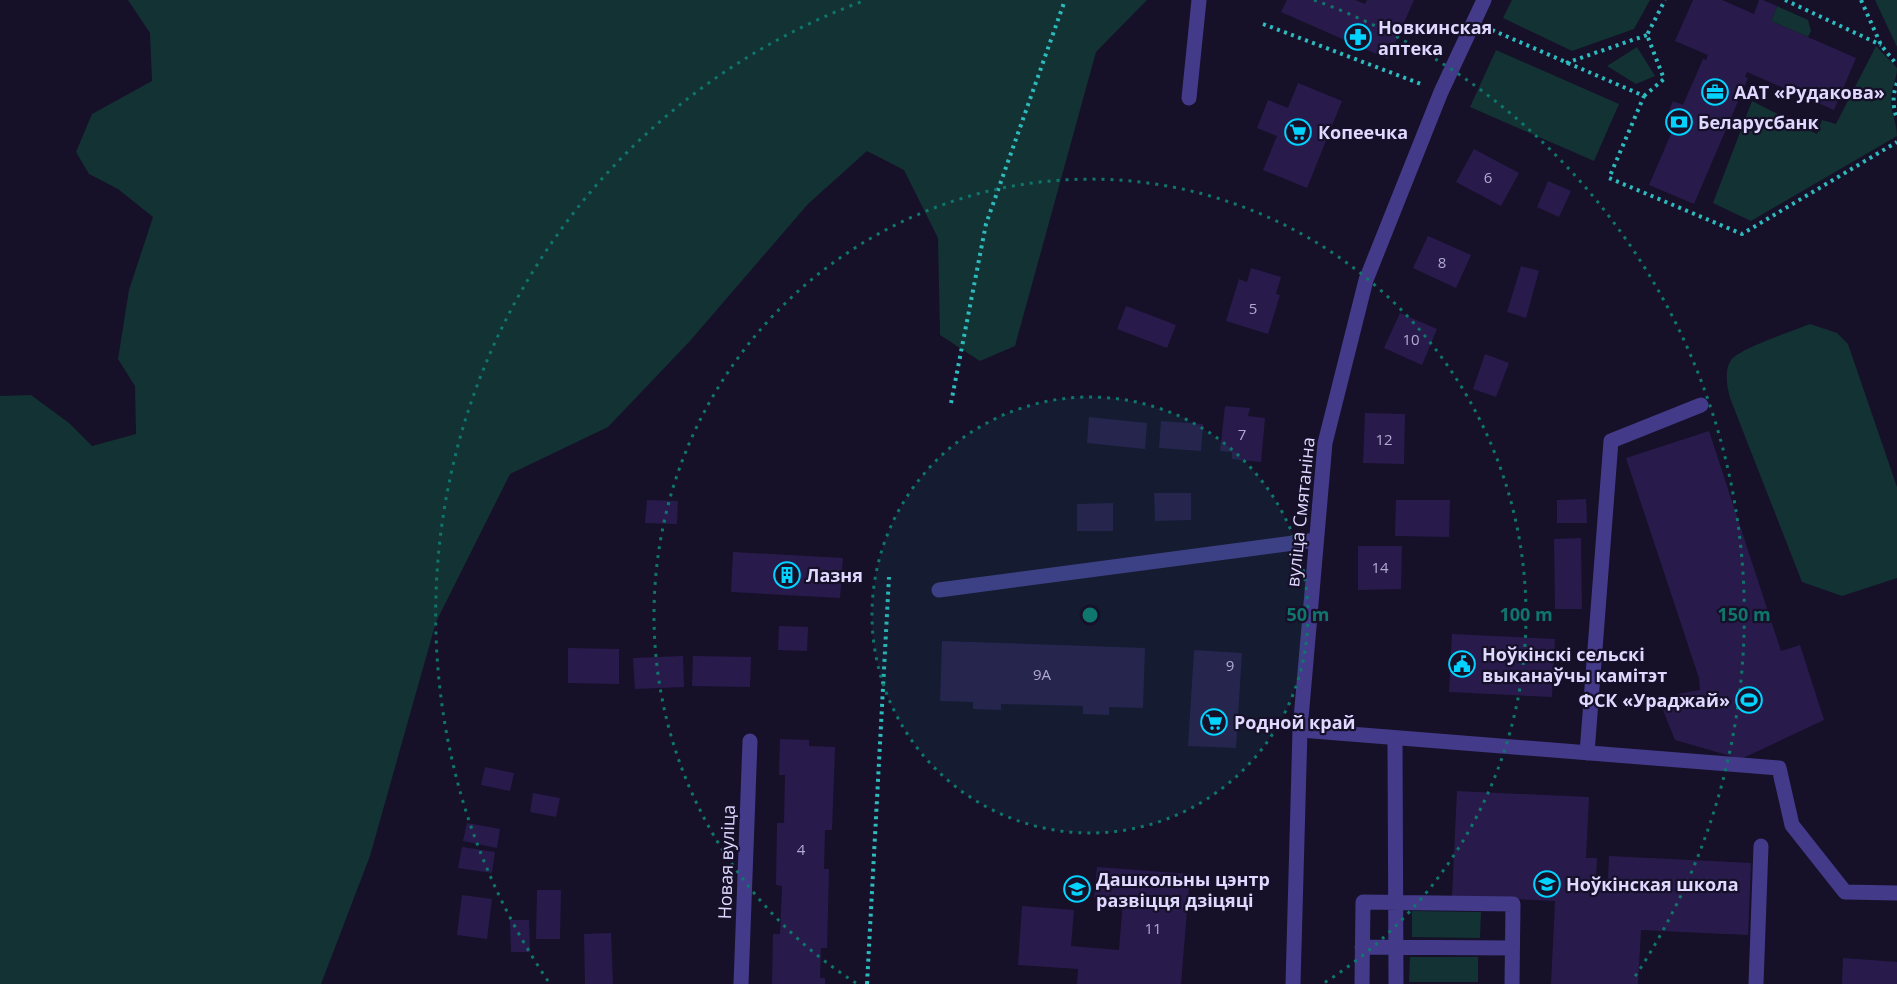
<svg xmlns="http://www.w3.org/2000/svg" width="1897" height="984" viewBox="0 0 1897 984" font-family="'Open Sans',sans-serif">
<rect width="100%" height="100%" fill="#161029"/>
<path fill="#133233" d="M128 0H1147L1096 52 1015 346 980 361 940 335 938 238 904 170 867 151 808 204 690 341 608 427 510 474 436 622 370 856 321 984H0V396L31 395 69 423 92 446 136 434 135 386 118 359 129 290 153 217 118 189 89 174 76 152 92 114 152 81 150 33Z
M1512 0H1650L1634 29 1572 51 1503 18Z
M1875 0H1897V47Z
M1777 6 1808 20 1811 31 1808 37 1771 21Z
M1876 46 1897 68C1897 79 1892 87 1891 97 1890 111 1897 122 1897 136L1751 221 1713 203 1752 101 1817 134 1822 120 1836 124Z
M1637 47 1655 76 1636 84 1607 66Z
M1496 50 1619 104 1594 161 1470 107Z
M1810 324 1837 333 1848 344 1897 487V578L1842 596 1802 582 1730 398C1727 387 1724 370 1731 360 1741 348 1793 331 1810 324Z
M1412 911 1481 912 1480 938 1412 937Z
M1410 957H1478V982H1409Z"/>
<path fill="#281b4b" d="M1287 0H1355L1365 4 1367 0H1414L1388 59 1281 12Z
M1693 0H1722L1754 14 1759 0H1763L1777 6 1771 21 1856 58 1834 110 1747 72 1745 77 1748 78 1694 204 1649 185 1677 120 1667 116 1673 101 1683 105 1703 59 1706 60 1708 55 1675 41Z
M1298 83 1342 101 1307 188 1263 170 1277 136 1257 128 1268 100 1288 108Z
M1474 149 1519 173 1501 206 1456 182Z
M1548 181 1571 191 1559 217 1537 207Z
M1428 236 1471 255 1456 288 1413 268Z
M1521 266 1539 271 1526 318 1507 312Z
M1251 268 1281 277 1276 294 1280 295 1268 334 1226 321 1239 279 1247 282Z
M1126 306 1176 325 1167 348 1117 329Z
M1400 313 1437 329 1422 365 1384 348Z
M1485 354 1509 363 1496 397 1473 389Z
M1225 406 1250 408 1248 416 1265 418 1261 462 1232 459V452L1220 451Z
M1365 413 1405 414 1404 464 1363 463Z
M1089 417 1147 423 1145 449 1087 443Z
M1161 421 1203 424 1201 451 1159 448Z
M1709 431 1781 651 1800 645 1824 720 1741 759 1675 740 1663 710 1682 706 1678 694 1700 690 1699 678 1626 458Z
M1154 493H1191V520L1155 521Z
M1586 499 1587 523H1557V500Z
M647 500 678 501 677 524 645 523Z
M1396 500H1450L1449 537 1395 536Z
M1113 503V531H1077V504Z
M1581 538 1582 609H1555L1554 539Z
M1358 546H1402L1401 589 1358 590Z
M733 552 843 558 840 598 731 592Z
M779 626 808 627 807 651 778 650Z
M1452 634 1555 639 1552 697 1449 692Z
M942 641 1145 648 1143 708 1109 707V715L1083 714V706L1001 704V710L973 709V702L940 701Z
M568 648 619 649V684L568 683Z
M1194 650 1242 653 1236 748 1188 746Z
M683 656 684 687 635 689 633 658Z
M693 656 751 657 750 687 692 686Z
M780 739 809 740V746L835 747 832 830H825L824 869H829L827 948H821L820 978H825V984H772L773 934H780L781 912 782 886 776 885 777 823H784L785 775H779Z
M485 767 514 773 510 791 481 785Z
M1457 791 1589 797 1586 858H1597L1596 878 1608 879 1609 856 1751 863 1748 935 1641 930 1638 984H1551L1555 901 1452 896Z
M533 793 560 798 556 817 530 812Z
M467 823 500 829 497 848 463 841Z
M462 847 495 852 492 873 458 868Z
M1097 867 1190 874 1181 984H1077L1078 969 1018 965 1022 906 1074 910 1071 946 1119 950 1123 900 1094 898Z
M537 890H561L560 939H536Z
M462 895 492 899 487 939 457 935Z
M510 920H529L530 952H511Z
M611 933 613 984H585L584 934Z
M1843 958 1897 962V984H1842Z"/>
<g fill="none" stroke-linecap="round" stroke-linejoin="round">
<path stroke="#2dbbbe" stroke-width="4" stroke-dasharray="3 4.5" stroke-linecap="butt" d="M1785 0 1881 45
M1861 0 1881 45 1897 65
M1263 24 1421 84
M1492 30 1644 96 1609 178 1742 234 1897 142
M1566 63 1647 35
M1897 83C1892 96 1893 107 1897 119
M1644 96 1664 79 1647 35 1665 0
M951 403 986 224 1065 0
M867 984 889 577"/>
<path stroke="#433a89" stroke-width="15" d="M1189 98 1199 0
M939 590 1316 540
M1300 730 1779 768 1792 825 1845 892 1897 893
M1395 738 1396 984
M1587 753 1611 441 1701 405
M1362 947 1512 948
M1362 984 1363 902 1513 904 1512 984
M1756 984 1761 846"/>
<path stroke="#433a89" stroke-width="15" d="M741 984 750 741
M1293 984 1300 730 1325 443 1366 280 1441 92 1484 0"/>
</g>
<circle cx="1090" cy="615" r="218" fill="#0f766e" fill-opacity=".12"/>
<g fill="none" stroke="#0f766e" stroke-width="3" stroke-dasharray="3 6">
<circle cx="1090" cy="615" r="218"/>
<path d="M856 983A436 436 0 1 1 1324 983"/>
<path d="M548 981A654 654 0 0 1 866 0M1314 0A654 654 0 0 1 1632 981"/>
</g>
<defs>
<g id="pharmacy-ring" transform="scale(1.35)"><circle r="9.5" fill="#161029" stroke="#04d3ff" stroke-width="1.5"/><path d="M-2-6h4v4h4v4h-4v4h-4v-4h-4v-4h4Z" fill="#04d3ff"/></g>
<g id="office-ring" transform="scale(1.35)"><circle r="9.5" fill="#161029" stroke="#04d3ff" stroke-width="1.5"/><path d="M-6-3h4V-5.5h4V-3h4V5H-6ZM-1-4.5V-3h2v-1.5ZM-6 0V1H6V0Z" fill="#04d3ff"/></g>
<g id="bank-ring" transform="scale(1.35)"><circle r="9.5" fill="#161029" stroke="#04d3ff" stroke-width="1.5"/><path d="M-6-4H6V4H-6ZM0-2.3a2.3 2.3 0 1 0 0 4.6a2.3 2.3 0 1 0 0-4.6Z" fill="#04d3ff"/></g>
<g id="supermarket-ring" transform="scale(1.35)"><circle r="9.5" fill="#161029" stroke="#04d3ff" stroke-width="1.5"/><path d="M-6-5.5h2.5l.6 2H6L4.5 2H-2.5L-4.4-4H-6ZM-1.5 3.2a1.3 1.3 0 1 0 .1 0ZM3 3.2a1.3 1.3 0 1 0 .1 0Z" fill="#04d3ff"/></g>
<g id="building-ring" transform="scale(1.35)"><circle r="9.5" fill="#161029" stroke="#04d3ff" stroke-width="1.5"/><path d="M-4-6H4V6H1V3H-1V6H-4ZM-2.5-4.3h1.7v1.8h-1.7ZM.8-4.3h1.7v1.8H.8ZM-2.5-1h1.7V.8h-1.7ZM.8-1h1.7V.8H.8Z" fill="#04d3ff"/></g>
<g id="civic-ring" transform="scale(1.35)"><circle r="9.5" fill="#161029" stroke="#04d3ff" stroke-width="1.5"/><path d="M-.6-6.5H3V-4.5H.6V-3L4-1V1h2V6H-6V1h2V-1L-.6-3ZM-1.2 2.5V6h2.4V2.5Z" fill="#04d3ff"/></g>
<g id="stadium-ring" transform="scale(1.35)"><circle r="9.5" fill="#161029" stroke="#04d3ff" stroke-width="1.5"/><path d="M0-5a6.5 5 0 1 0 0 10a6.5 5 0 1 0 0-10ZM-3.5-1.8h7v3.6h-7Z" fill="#04d3ff"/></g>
<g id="school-ring" transform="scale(1.35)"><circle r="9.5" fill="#161029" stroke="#04d3ff" stroke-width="1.5"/><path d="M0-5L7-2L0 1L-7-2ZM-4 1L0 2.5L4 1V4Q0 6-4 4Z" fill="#04d3ff"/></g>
</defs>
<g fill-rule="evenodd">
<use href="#pharmacy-ring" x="1358" y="37"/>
<use href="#office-ring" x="1715" y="92"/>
<use href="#bank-ring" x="1679" y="122"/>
<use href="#supermarket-ring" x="1298" y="132"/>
<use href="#building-ring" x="787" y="575"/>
<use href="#civic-ring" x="1462" y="664"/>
<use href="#stadium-ring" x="1749" y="700"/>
<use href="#supermarket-ring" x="1214" y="722"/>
<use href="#school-ring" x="1547" y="884"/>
<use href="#school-ring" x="1077" y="889"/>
</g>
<g text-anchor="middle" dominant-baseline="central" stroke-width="4.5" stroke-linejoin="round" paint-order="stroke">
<g font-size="15" fill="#b1a9d2">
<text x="1488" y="177">6</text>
<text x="1442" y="262">8</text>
<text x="1253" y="308">5</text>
<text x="1411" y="339">10</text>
<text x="1242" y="434">7</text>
<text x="1384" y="439">12</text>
<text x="1380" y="567">14</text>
<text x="1230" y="665">9</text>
<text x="1042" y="674">9А</text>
<text x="801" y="849">4</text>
<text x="1153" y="928">11</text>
</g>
<g font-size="18" font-weight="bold" fill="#dfd8ff" stroke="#161029" text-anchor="start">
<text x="1378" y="27">Новкинская<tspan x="1378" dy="21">аптека</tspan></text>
<text x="1734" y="92">ААТ «Рудакова»</text>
<text x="1698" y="122">Беларусбанк</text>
<text x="1318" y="132">Копеечка</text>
<text x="806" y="575">Лазня</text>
<text x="1482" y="654">Ноўкінскі сельскі<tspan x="1482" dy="21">выканаўчы камітэт</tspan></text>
<text x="1730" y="700" text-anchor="end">ФСК «Ураджай»</text>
<text x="1234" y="722">Родной край</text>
<text x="1096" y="879">Дашкольны цэнтр<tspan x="1096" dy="21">развіцця дзіцяці</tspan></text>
<text x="1566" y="884">Ноўкінская школа</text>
</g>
<g font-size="18" fill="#dfd8ff" stroke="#161029">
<text transform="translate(1300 512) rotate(-84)">вуліца Смятаніна</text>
<text transform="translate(726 862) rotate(-88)">Новая вуліца</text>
</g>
</g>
<circle cx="1090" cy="615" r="9" fill="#0f766e" stroke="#161029" stroke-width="3"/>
<g font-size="18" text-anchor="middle" font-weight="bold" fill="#0f766e" stroke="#161029" stroke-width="4.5" stroke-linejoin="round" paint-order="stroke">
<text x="1308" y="621">50 m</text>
<text x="1526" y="621">100 m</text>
<text x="1744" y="621">150 m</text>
</g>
</svg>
